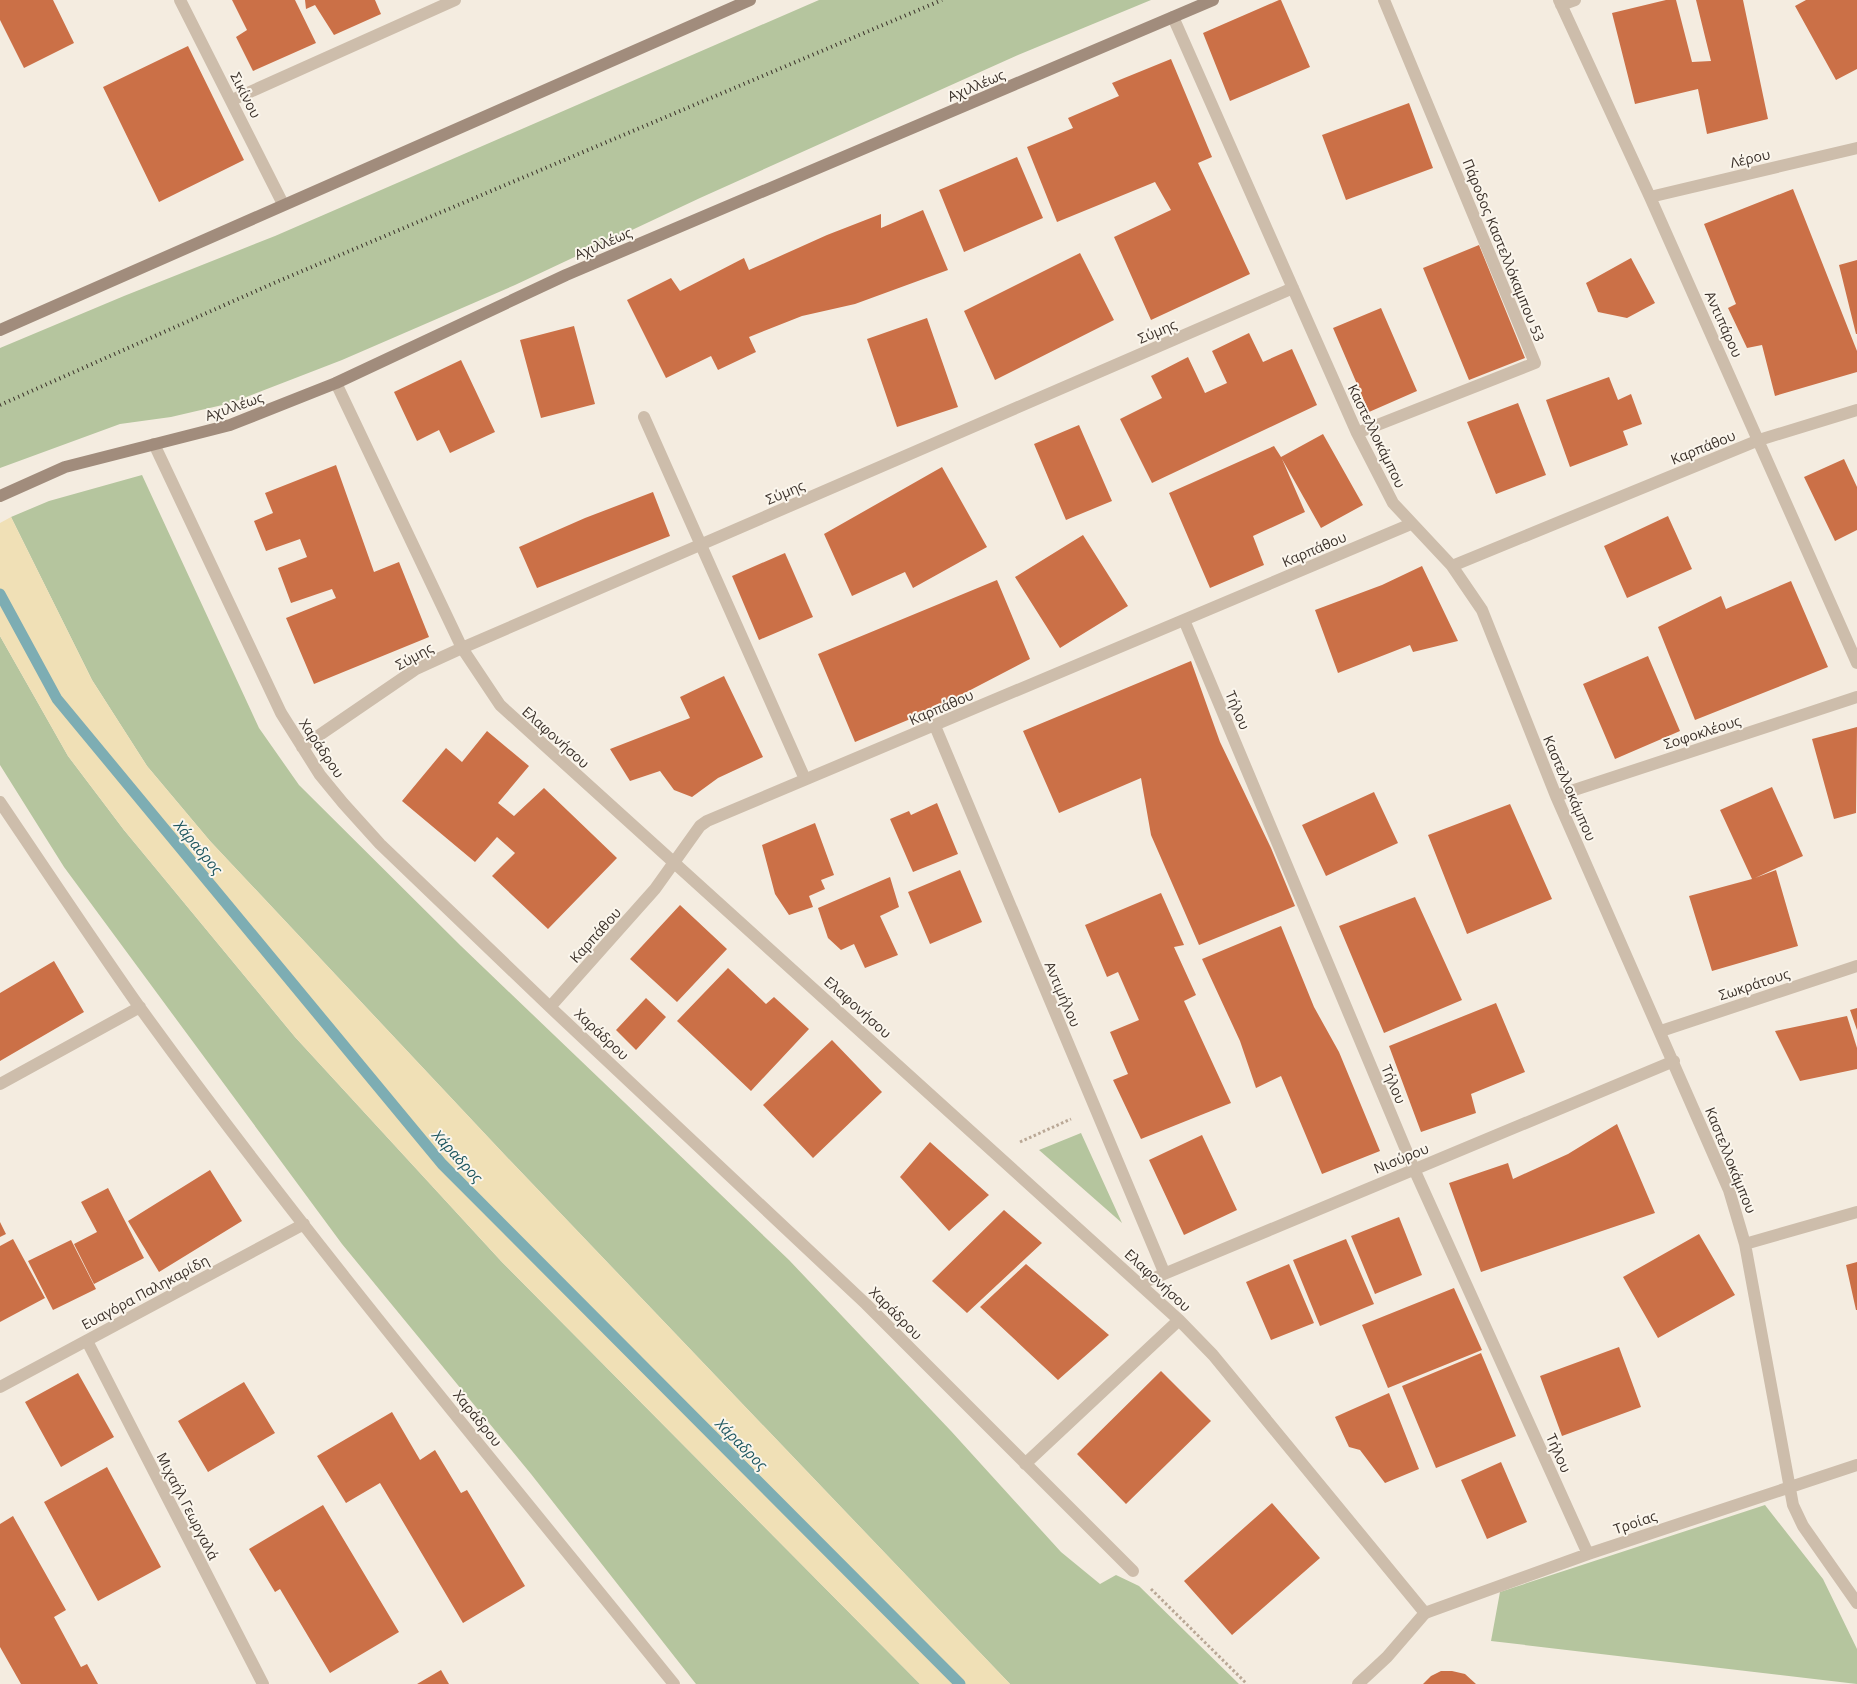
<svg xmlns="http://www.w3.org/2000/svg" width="1857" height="1684" viewBox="0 0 1857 1684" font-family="'Open Sans',sans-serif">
<rect width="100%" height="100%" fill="#f4ece0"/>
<path fill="#b5c59e" d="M819 0H1151L1018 55 700 198 515 285 342 360 231 403 171 417 120 424 0 468V348L124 296 275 236Z
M142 475 259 728 299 785 461 946 789 1260 951 1431 1061 1552 1100 1584 1116 1575 1139 1586 1239 1684H1010L502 1152 210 841 147 766 92 680 11 517 49 501Z
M0 636 68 756 124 830 295 1037 501 1261 920 1684H696L531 1474 342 1244 64 867 0 765Z
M1081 1133 1122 1223 1039 1150Z
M1765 1505 1823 1579 1857 1649V1684L1491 1641 1500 1592Z"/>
<path fill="#f0e0b6" d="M11 517 92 680 147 766 210 841 502 1152 1010 1684H920L501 1261 295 1037 124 830 68 756 0 636V523Z"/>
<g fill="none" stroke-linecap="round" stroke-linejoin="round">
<path stroke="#7dadb3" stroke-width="11" d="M0 594 57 699 442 1164 960 1684"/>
</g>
<path fill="#cb7047" d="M0 0H53L74 43 24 68 0 20Z
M232 0H295L316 43 253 71 236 37 247 30Z
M305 0H375L381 14 334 35 315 5 306 9Z
M1279 0H1281L1310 67 1230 101 1203 33Z
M1666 0H1676L1692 62 1711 61 1696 0H1743L1768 119 1707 134 1698 89 1635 104 1612 13Z
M1806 0H1857V69L1836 80 1795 6Z
M188 46 244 160 159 202 103 87Z
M1171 59 1212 157 1198 163 1250 274 1151 320 1114 237 1171 210 1155 182 1057 222 1027 147 1073 128 1068 118 1119 96 1112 83Z
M1409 103 1433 168 1346 200 1322 135Z
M1017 157 1043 218 964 252 939 190Z
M1793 189 1857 351V372L1775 396 1762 345 1747 348 1728 308 1736 304 1704 224Z
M923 210 948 270 855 304 802 316 749 337 756 352 718 370 711 356 666 378 627 300 671 278 680 291 744 258 749 270 827 235 881 214V228Z
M1479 245 1525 358 1469 380 1423 268Z
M1080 253 1114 320 995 380 964 311Z
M1631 258 1655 303 1627 318 1598 312 1586 283Z
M1857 260V334H1856L1839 265Z
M1381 308 1417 391 1369 412 1333 328Z
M927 318 958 407 897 427 867 339Z
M574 326 595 404 541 418 520 340Z
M1249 333 1263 362 1292 349 1317 405 1152 483 1120 419 1162 398 1151 376 1188 357 1205 393 1227 383 1212 351Z
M461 360 495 432 450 453 439 430 417 441 394 392Z
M1609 377 1618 400 1631 394 1642 424 1623 431 1628 445 1570 467 1546 400Z
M1518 403 1546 475 1496 494 1467 422Z
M1079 425 1112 501 1066 520 1034 444Z
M1323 434 1363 505 1321 528 1282 459 1305 512 1253 536 1264 565 1210 588 1169 493 1274 446 1281 457Z
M1844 459 1857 487V530L1835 541 1804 477Z
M336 465 374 572 399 562 429 637 314 684 286 618 336 598 332 589 291 603 278 568 307 557 300 539 266 551 254 521 273 513 265 493Z
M942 467 987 547 913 588 905 572 852 596 824 534Z
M653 492 670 536 537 588 519 547 585 518Z
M1668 516 1692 569 1627 598 1604 546Z
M1083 535 1128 606 1060 648 1015 577Z
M785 553 813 617 759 640 732 576Z
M1422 566 1458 641 1413 652 1410 645 1338 673 1315 610 1382 585Z
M997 580 1030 659 932 710 855 742 818 654Z
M1791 581 1828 667 1695 720 1658 627 1721 596 1726 609Z
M1648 656 1680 731 1615 759 1583 684Z
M1191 661 1220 742 1271 848 1295 906 1199 945 1151 835 1141 778 1059 813 1023 731Z
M724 676 763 757 718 778 692 797 674 790 660 771 630 781 610 749 690 718 680 697Z
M1857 727 1856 813 1834 819 1812 739Z
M487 731 529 766 498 803 514 816 544 788 617 858 548 929 492 876 515 853 497 837 475 862 402 801 446 748 462 762Z
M1772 787 1803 856 1755 878 1776 870 1798 946 1712 971 1689 896 1752 879 1720 810Z
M1374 792 1398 843 1326 876 1302 825Z
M937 803 958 854 913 872 890 819 909 811 911 815Z
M1510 804 1552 899 1467 934 1428 835Z
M815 823 834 875 821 880 825 889 809 896 813 907 789 915 775 894 762 845Z
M960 870 982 922 930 944 908 892Z
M890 877 899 907 880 916 898 955 865 968 854 944 841 950 828 938 818 908Z
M1161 893 1184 945 1174 947 1196 995 1184 1001 1231 1103 1141 1139 1113 1080 1128 1074 1110 1032 1139 1020 1118 972 1107 977 1085 925Z
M1415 897 1462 1000 1384 1033 1339 926Z
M680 905 727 949 677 1002 630 959Z
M1281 926 1314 1007 1339 1052 1380 1151 1322 1174 1281 1076 1256 1088 1240 1041 1202 959Z
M54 961 84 1012 0 1061V993Z
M728 968 766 1004 774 997 809 1029 751 1091 677 1021Z
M646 998 666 1017 636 1050 616 1030Z
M1496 1003 1525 1072 1471 1094 1476 1113 1421 1132 1389 1046Z
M1857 1008V1030L1850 1010Z
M1847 1016 1857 1048V1069L1800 1081 1775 1031Z
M832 1040 882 1092 813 1158 763 1105Z
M1617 1124 1655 1213 1481 1272 1449 1183 1508 1163 1513 1179 1568 1154Z
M1202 1135 1237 1210 1184 1235 1149 1160Z
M930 1142 989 1195 949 1231 900 1177Z
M210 1170 242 1221 159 1272 128 1221Z
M108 1188 144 1258 94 1284 74 1244 97 1232 81 1202Z
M1004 1210 1042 1243 967 1313 932 1281Z
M1399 1217 1422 1275 1375 1294 1351 1236Z
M0 1222 6 1234 0 1237Z
M1699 1234 1735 1295 1658 1338 1623 1277Z
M13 1239 45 1298 0 1322V1246Z
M1346 1239 1374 1304 1320 1326 1293 1260Z
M71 1240 96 1289 53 1310 28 1261Z
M1857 1262V1310H1856L1846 1265Z
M1026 1264 1109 1335 1058 1380 980 1307Z
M1289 1264 1314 1323 1271 1340 1246 1282Z
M1454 1288 1482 1350 1388 1388 1362 1325Z
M1619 1347 1641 1407 1562 1436 1540 1376Z
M1481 1353 1516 1436 1436 1468 1402 1386Z
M1161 1371 1211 1421 1126 1504 1077 1454Z
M78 1373 114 1437 61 1467 25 1402Z
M244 1382 275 1433 208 1472 178 1421Z
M1389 1393 1419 1469 1385 1483 1360 1450 1349 1447 1335 1417Z
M392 1412 420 1460 435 1450 461 1493 467 1490 525 1586 463 1623 380 1483 346 1503 317 1456Z
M1501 1462 1527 1522 1487 1539 1461 1480Z
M107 1467 161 1567 98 1601 44 1502Z
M1272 1503 1320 1558 1232 1635 1184 1581Z
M323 1505 399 1632 330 1673 280 1589 275 1592 249 1549Z
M13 1516 66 1610 54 1617 81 1667 87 1664 98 1684H21L0 1647V1524Z
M441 1670 449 1684H417Z
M1441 1671H1452L1465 1674 1476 1684H1423L1431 1676Z"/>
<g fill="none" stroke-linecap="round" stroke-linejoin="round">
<path stroke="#b9a795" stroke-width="3" stroke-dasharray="2.5 2.5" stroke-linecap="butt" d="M1020 1142 1071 1119
M1151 1589 1247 1684"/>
<path stroke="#cdbdab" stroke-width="12" d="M1358 1684 1387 1657 1425 1613"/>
<path stroke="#cdbdab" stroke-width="12" d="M180 0 283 204
M1559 0 1650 197 1857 663
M1561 5 1575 0
M1173 17 1357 433 1393 503 1452 566 1482 610 1556 796 1729 1190 1745 1244 1793 1505 1803 1526 1857 1603
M232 100 455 0
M1650 197 1857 148
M336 383 462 648 500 705 1179 1320 1213 1355 1425 1613 1588 1554 1857 1465
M644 417 805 779
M1357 433 1535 363 1384 0
M154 444 281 713 320 775 343 803 380 844 550 1007 866 1304 1133 1571
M1452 566 1759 440 1857 410
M1184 620 1414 1169 1588 1554
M935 726 1164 1272
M302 747 416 669 462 648 1293 288
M1556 796 1857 697
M0 802C46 870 91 938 138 1005 307 1239 493 1460 674 1684
M550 1007 655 889 700 826 707 821 1411 524
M1661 1031 1857 966
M0 1084 140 1007
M1745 1244 1857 1212
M1140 1284 1674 1061
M87 1341 263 1684
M0 1387 304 1224
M1025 1464 1179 1320"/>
<path stroke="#a18c7c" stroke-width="12" d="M0 330 750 0
M0 496 65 467 230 425 336 383 566 275 1213 0"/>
<path stroke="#3b312a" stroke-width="4" stroke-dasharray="1 4" stroke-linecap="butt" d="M0 405 274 283 942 0"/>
</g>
<g text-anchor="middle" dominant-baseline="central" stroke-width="4" stroke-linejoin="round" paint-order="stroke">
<g font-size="14" fill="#3b312a" stroke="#fbf6ed">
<text transform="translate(976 85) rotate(-23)">Αχιλλέως</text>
<text transform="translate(246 95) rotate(63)">Σικίνου</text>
<text transform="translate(1750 158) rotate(-13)">Λέρου</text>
<text transform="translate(603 243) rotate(-23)">Αχιλλέως</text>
<text transform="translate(1504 250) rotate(68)">Πάροδος Καστελλόκαμπου 53</text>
<text transform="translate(1724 324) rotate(66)">Αντιπάρου</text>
<text transform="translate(1157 331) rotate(-23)">Σύμης</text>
<text transform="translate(234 406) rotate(-19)">Αχιλλέως</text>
<text transform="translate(1377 436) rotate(64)">Καστελλοκάμπου</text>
<text transform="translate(1703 447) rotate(-22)">Καρπάθου</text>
<text transform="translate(785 492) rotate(-23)">Σύμης</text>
<text transform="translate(1314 549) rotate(-23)">Καρπάθου</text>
<text transform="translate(414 656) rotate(-29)">Σύμης</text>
<text transform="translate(941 707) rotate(-23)">Καρπάθου</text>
<text transform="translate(1238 710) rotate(67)">Τήλου</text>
<text transform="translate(1702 732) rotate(-18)">Σοφοκλέους</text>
<text transform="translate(556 737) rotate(42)">Ελαφονήσου</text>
<text transform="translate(322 748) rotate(56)">Χαράδρου</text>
<text transform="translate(1570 788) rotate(67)">Καστελλοκάμπου</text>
<text transform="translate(595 935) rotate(-48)">Καρπάθου</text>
<text transform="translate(1754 984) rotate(-18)">Σωκράτους</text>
<text transform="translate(1063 994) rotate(67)">Αντιμήλου</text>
<text transform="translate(858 1007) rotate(42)">Ελαφονήσου</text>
<text transform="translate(602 1034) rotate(43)">Χαράδρου</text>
<text transform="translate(1394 1084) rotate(67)">Τήλου</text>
<text transform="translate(1401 1158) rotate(-22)">Νισύρου</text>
<text transform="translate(1731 1160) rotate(68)">Καστελλοκάμπου</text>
<text transform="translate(1158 1280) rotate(43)">Ελαφονήσου</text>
<text transform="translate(145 1292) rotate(-28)">Ευαγόρα Παληκαρίδη</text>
<text transform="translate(896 1313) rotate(45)">Χαράδρου</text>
<text transform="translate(478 1418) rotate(51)">Χαράδρου</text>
<text transform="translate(1559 1453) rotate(66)">Τήλου</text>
<text transform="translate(188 1506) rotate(63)">Μιχαήλ Γεωργαλά</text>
<text transform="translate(1635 1522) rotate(-19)">Τροίας</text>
</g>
<g font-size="15" font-style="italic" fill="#1d565f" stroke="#fbf6ed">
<text transform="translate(199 847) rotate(50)">Χάραδρος</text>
<text transform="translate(458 1156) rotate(47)">Χάραδρος</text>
<text transform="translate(742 1444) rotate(45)">Χάραδρος</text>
</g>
</g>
</svg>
